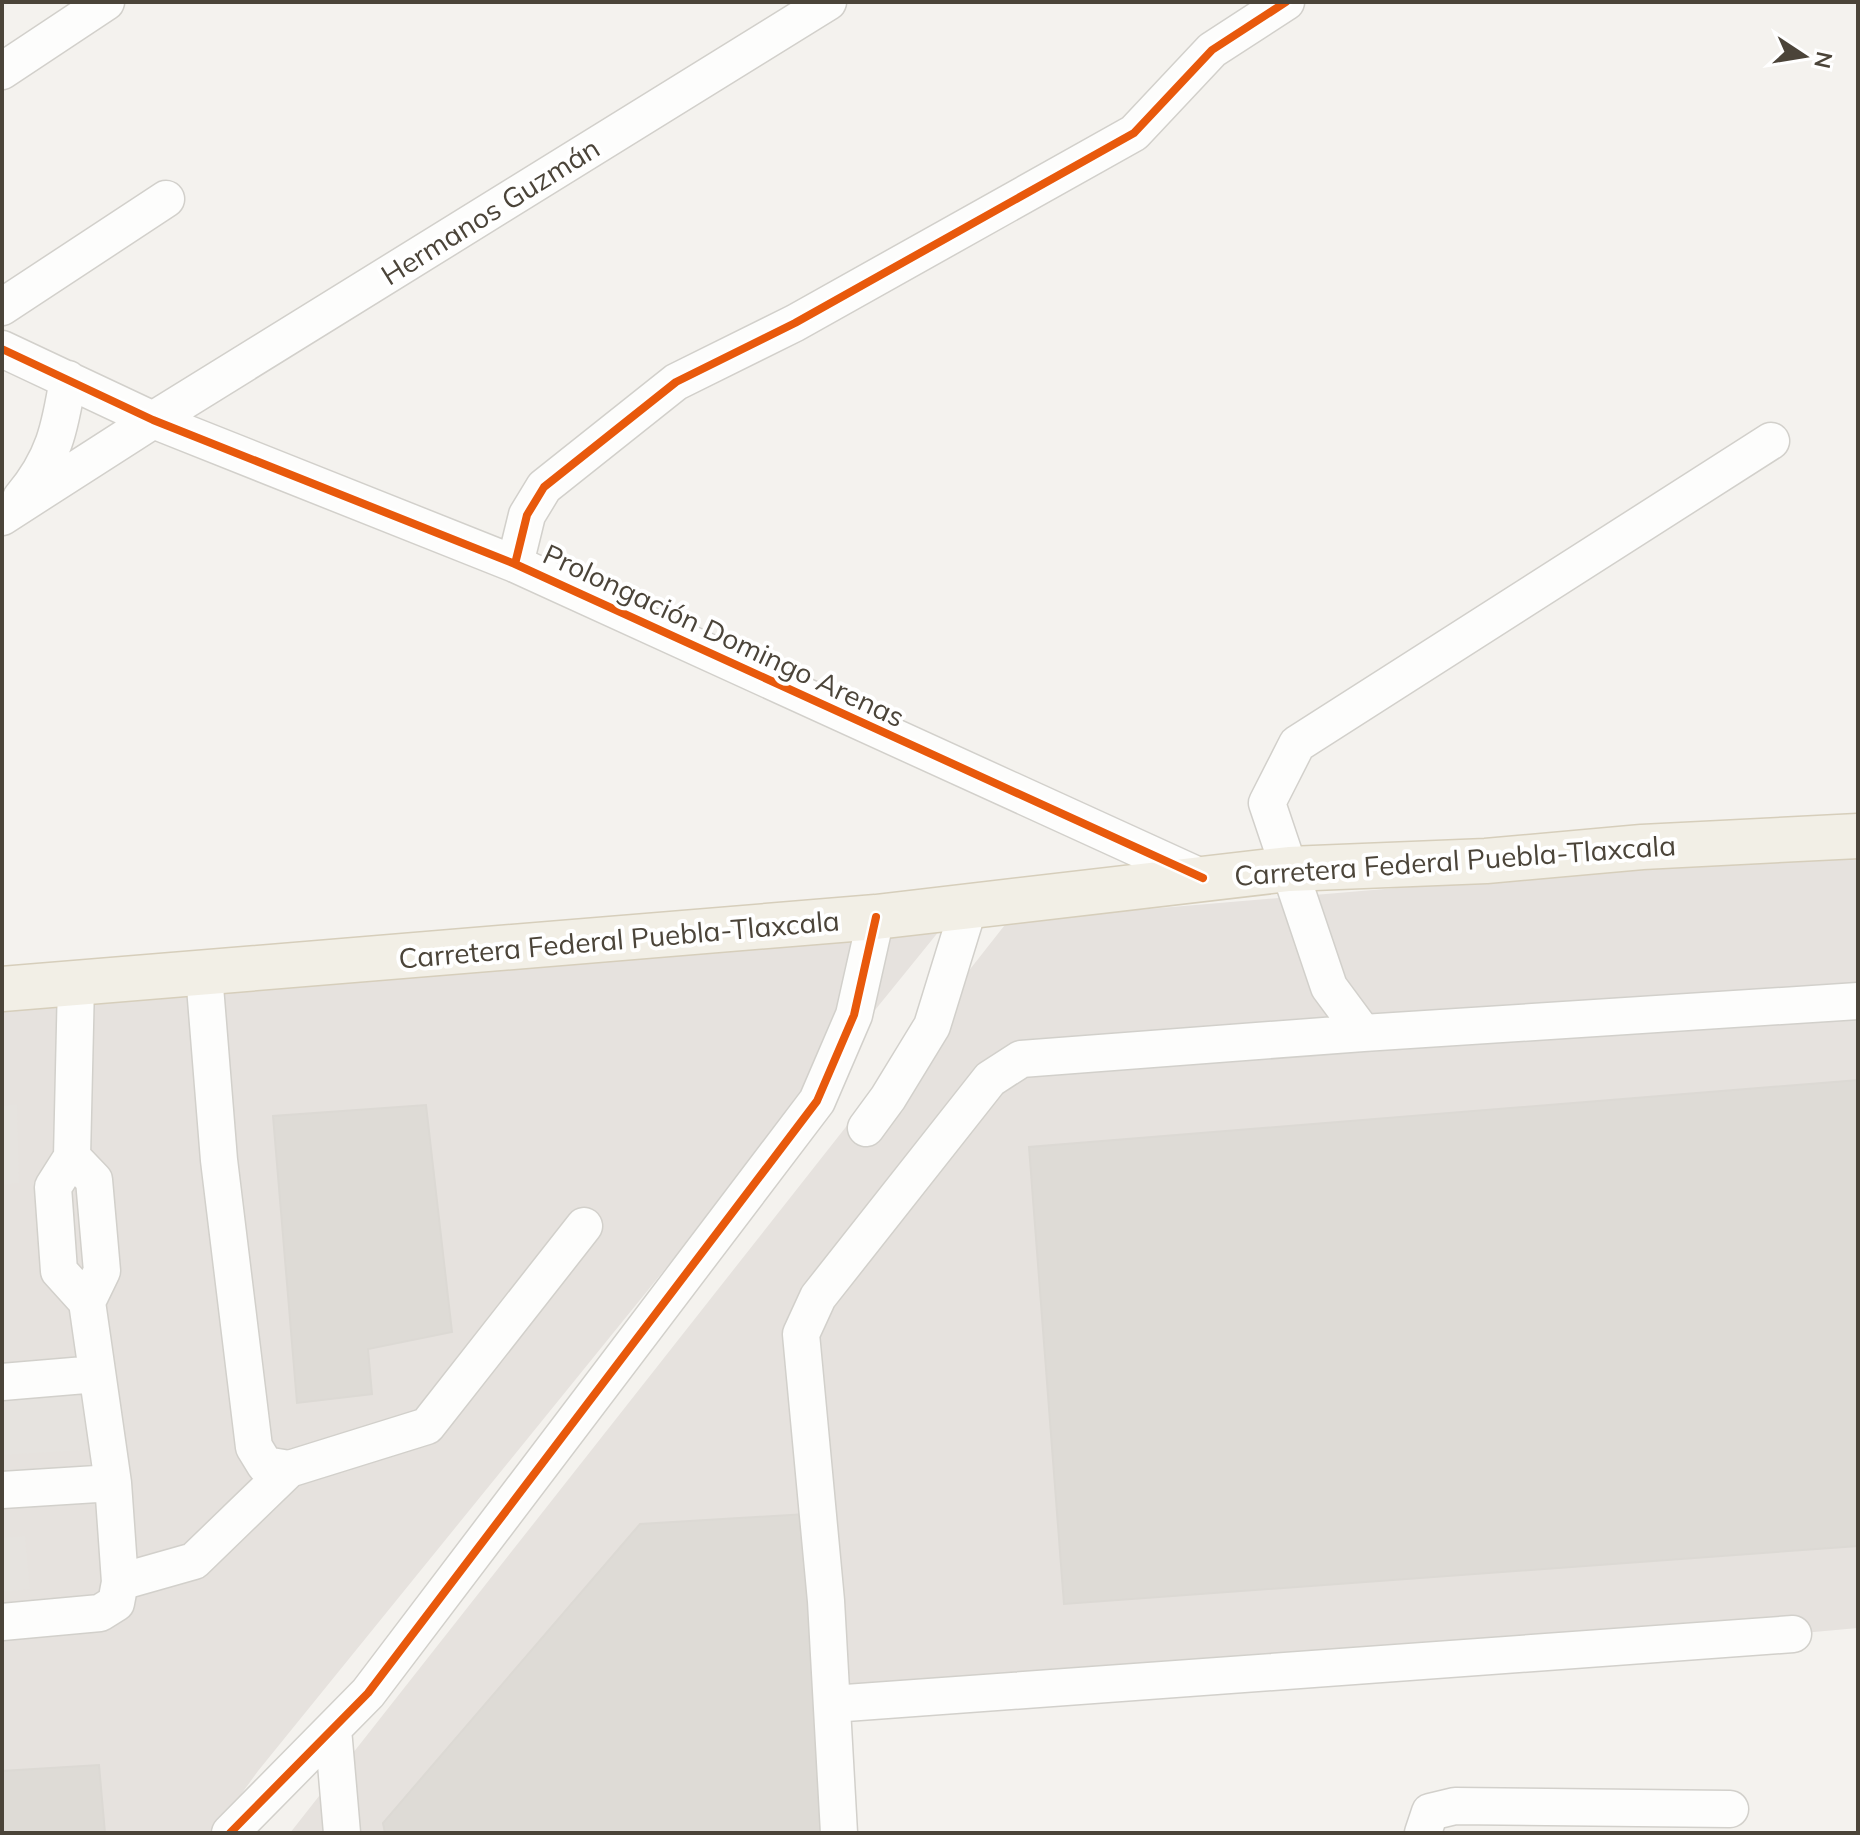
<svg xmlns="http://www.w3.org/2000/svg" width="1860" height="1835" viewBox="0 0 1860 1835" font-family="Mulish,sans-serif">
<rect width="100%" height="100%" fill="#f4f2ee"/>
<path fill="#e6e2de" d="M1858 856V1628L836 1720 847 1833H290L1008 921 1642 867Z
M944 925 258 1771 213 1833H2V1002Z"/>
<path fill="#e6e3df" d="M17 1104 19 1183 2 1185V1106Z
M85 1388 87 1450 2 1455V1394Z
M25 1536 30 1589 2 1592V1538Z"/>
<path fill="#dedbd6" stroke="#dcd9d4" stroke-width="2" d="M1858 1080V1546L1064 1604 1029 1147Z
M426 1105 452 1332 368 1349 372 1394 297 1403 273 1116Z
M806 1514 836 1831 385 1833 383 1823 640 1524Z
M99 1765 105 1833H2V1771Z"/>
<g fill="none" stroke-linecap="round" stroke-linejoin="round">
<g stroke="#d2d0cb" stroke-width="39">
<path id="minor" d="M2 71 106 2
M2 307 166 199
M2 349 153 420 515 564 1203 878
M1771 441 1297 744 1267 803 1329 987 1363 1033 1858 1001
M21 498C54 459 60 428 68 379
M2 517 153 420 828 2
M515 564 527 515 544 487 676 382 795 323 1134 133 1212 50 1286 2
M204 974 219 1160 254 1447 265 1465 289 1469 427 1426 584 1226
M866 1128 888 1098 932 1026 969 906
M72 1157 94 1180 102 1271 87 1302
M2 1382 97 1374
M2 1490 113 1483
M120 1582 194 1561 289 1469
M2 1622 100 1613 116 1603 120 1582 113 1483 87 1302 59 1271 53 1187 72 1157 76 983
M832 1704 1793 1634
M333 1729 342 1833
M230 1833 368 1693 817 1101 854 1015 876 917
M839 1833 826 1601 801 1334 818 1297 990 1079 1021 1059 1363 1033
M1423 1833 1430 1812 1455 1806 1730 1809"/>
</g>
<g stroke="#d6cebb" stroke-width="47">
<path id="major" d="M2 989 876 917 1289 869 1486 861 1642 847 1858 836"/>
</g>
<use href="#minor" stroke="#fdfdfc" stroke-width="36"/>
<use href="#major" stroke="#f2efe6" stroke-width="44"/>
<g stroke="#fff" stroke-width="13">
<path id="cycleway" d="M2 349 153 420 515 564 1203 878
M515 564 527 515 544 487 676 382 795 323 1134 133 1212 50 1286 2
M230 1833 368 1693 817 1101 854 1015 876 917"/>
</g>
<use href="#cycleway" stroke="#e8590c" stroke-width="8"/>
</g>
<g text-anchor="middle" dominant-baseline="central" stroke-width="8" stroke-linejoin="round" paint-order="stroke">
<g font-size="28" fill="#4b4439" stroke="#fff">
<text transform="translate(490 211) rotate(-32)">Hermanos Guzmán</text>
<text transform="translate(724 635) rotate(25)">Prolongación Domingo Arenas</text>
<text transform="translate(1455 860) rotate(-4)">Carretera Federal Puebla-Tlaxcala</text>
<text transform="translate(619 939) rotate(-5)">Carretera Federal Puebla-Tlaxcala</text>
</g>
</g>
<rect width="1860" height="1835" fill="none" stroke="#4b4439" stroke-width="8"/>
<g transform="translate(1804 56) rotate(102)" stroke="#ffffff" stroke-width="6" paint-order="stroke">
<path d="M0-6L14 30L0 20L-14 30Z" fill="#4b4439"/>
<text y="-12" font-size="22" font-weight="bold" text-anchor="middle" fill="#4b4439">N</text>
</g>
</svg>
